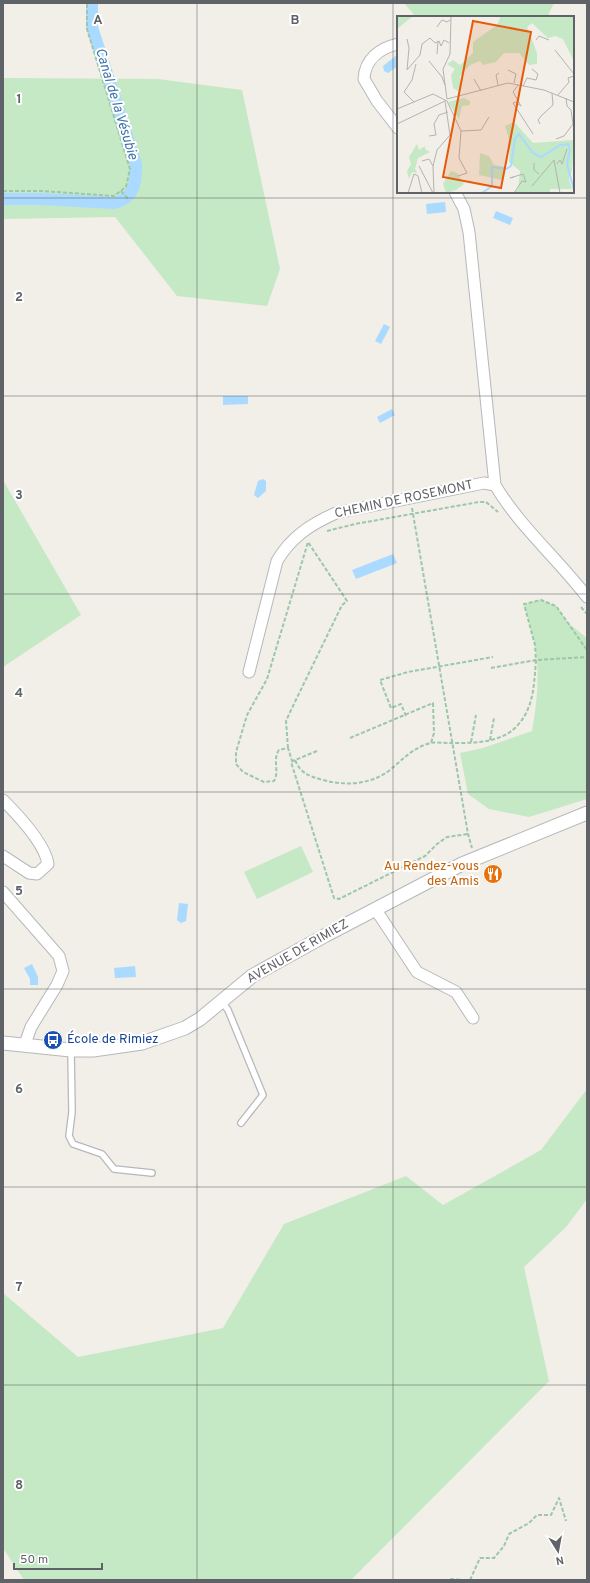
<svg xmlns="http://www.w3.org/2000/svg" width="590" height="1583" viewBox="0 0 590 1583" font-family="Overpass,sans-serif">
<rect width="100%" height="100%" fill="#f1efe8"/>
<path fill="#c5e8c5" d="M404 3H554L547 17H416Z
M3 78 158 79 242 90 280 269 267 306 177 296 115 217 3 219Z
M3 480 81 615 3 667Z
M541 600 556 606 568 623 587 638V799L529 817 489 809 468 794 460 753 483 748 532 731C537 703 540 674 535 645 532 631 528 618 524 604Z
M301 846 313 872 257 899 244 872Z
M587 1089V1199L566 1227 524 1267 549 1381 351 1580H24L3 1548V1293L78 1357 223 1328 284 1224 406 1176 443 1205 541 1150Z"/>
<path fill="#aadaff" d="M397 55 398 66 388 73 384 71 383 66Z
M445 202 446 212 427 214 426 204Z
M496 211 513 218 510 225 493 218Z
M384 324 390 327 381 344 375 341Z
M223 396H248V404L223 405Z
M392 409 395 415 380 423 377 417Z
M263 479 266 481V491L258 498 254 495 258 481Z
M393 554 397 563 356 579 352 570Z
M179 903 188 904 186 921 181 923 177 920Z
M32 964 38 977V985H30V979L24 968Z
M135 966 136 977 115 978 114 968Z"/>
<g fill="none" stroke-linecap="round" stroke-linejoin="round">
<path stroke="#aadaff" stroke-width="12" d="M3 199H42L115 203C135 197 136 183 136 164L92 27V3"/>
<g stroke="#b5b8bc" stroke-width="8">
<path id="service" d="M222 1002 228 1010 263 1095 241 1123
M71 1051 72 1112 69 1136 73 1144 102 1154 114 1169 152 1173"/>
</g>
<g stroke="#b5b8bc" stroke-width="13">
<path id="minor" d="M398 44C380 48 365 59 364 79L377 101 398 128
M455 192 464 209 469 232 495 485C520 527 558 559 587 597
M249 672 277 561C291 537 311 524 336 513L484 483 495 485
M3 800C17 814 45 844 48 864L37 874 29 873 3 856
M3 892 59 956 63 971 57 985 31 1027 25 1044
M376 910 417 972 456 992 473 1018"/>
</g>
<g stroke="#b5b8bc" stroke-width="15">
<path id="tertiary" d="M3 1043 71 1050H93L142 1043 185 1028 200 1019 252 976 326 935 462 864 587 813"/>
</g>
<path stroke="#9cc7a9" stroke-width="2" stroke-dasharray="4 2" stroke-linecap="butt" d="M3 191H42L114 196 126 187 130 169 87 29V3
M121 191 129 200
M412 508 468 834 472 848
M327 531 355 524 479 502H486L498 512
M581 607 587 614
M491 668 536 660 535 645 524 604 541 600 556 606 587 650
M406 716 401 704 391 708 380 680 408 672 493 657
M350 738 433 703 434 733 431 743
M490 740 494 718
M471 742 476 715
M288 748 286 721 291 710 342 605 347 601 308 542 267 679 247 715 236 752V764L243 772 264 782 274 781C280 771 272 760 279 750L288 748 292 761
M317 751 295 760C301 774 309 776 323 780 346 786 370 785 390 770 403 759 413 748 430 743 435 742 442 743 448 743 471 743 500 744 517 726 534 708 534 684 536 660L587 657
M295 760 291 762 334 898 339 899 425 856 437 844 447 837 468 834
M451 1580V1579L462 1580
M470 1580 480 1558H494L504 1546 509 1534 529 1523 537 1515H551L559 1498 566 1521"/>
<use href="#service" stroke="#fff" stroke-width="5.5"/>
<use href="#minor" stroke="#fff" stroke-width="11"/>
<use href="#tertiary" stroke="#fff" stroke-width="13"/>
</g>
<path fill="none" stroke="#5f6368" stroke-width="1" stroke-opacity="0.55" d="M197 3V1580M393 3V1580M3 198H587M3 396H587M3 594H587M3 792H587M3 989H587M3 1187H587M3 1385H587"/>
<defs>
<g id="restaurant-disc" transform="scale(1)"><circle r="9.5" fill="#e8710a" stroke="#fff"/><path d="M-5-6h1v4h1v-4h1v4h1v-4h1v5L-1.5 .5V6h-2V.5L-5-1ZM5-6V6H3V1.5H1.5Q1.5-4 5-6Z" fill="#fff"/></g>
<g id="bus-disc" transform="scale(1)"><circle r="9.5" fill="#1a4fb4" stroke="#fff"/><path d="M-5-6H5V4H4V6H2V4H-2V6H-4V4H-5ZM-3.5-4V0h7V-4ZM-3.5 1.2v1.5H-2V1.2ZM2 1.2v1.5H3.5V1.2Z" fill="#fff"/></g>
</defs>
<g fill-rule="evenodd">
<use href="#restaurant-disc" x="493" y="874"/>
<use href="#bus-disc" x="53" y="1040"/>
</g>
<g text-anchor="middle" dominant-baseline="central" stroke-width="4" stroke-linejoin="round" paint-order="stroke">
<g font-size="13" fill="#5f6368" stroke="#fff">
<text transform="translate(404 500) rotate(-12)">CHEMIN DE ROSEMONT</text>
<text transform="translate(298 952) rotate(-30)">AVENUE DE RIMIEZ</text>
</g>
<g font-size="13" fill="#c56008" stroke="#fff" text-anchor="end">
<text x="479" y="867">Au Rendez-vous<tspan x="479" dy="15">des Amis</tspan></text>
</g>
<g font-size="13" fill="#164399" stroke="#fff" text-anchor="start">
<text x="67" y="1040">École de Rimiez</text>
</g>
<g font-size="14" font-style="italic" fill="#4174aa" stroke="#fff">
<text transform="translate(116 104) rotate(73)">Canal de la Vésubie</text>
</g>
</g>
<g transform="translate(397 16)">
<rect width="177" height="177" fill="#f1efe8"/>
<path d="M0 0H16L0 13ZM104 0H177V45L166 23 158 20 151 22 135 7 130 11 140 37V48L132 49 122 37H107L99 46 86 49 83 45 73 49 63 60 64 73 61 75 56 72 54 59 58 53 50 48 56 44 63 49 76 37V26L100 9ZM67 82 73 85V89L65 90 62 103 51 86ZM117 106 136 127 177 124 175 154 172 163 175 173H153V177H117L121 173 123 155 112 146 113 126 108 110ZM20 128 22 134 28 130V133L33 136 21 142 18 153 20 157 15 156 12 163 10 155 14 148 12 141ZM83 137 92 140 97 149 109 151 105 164 82 159ZM54 155 60 157 67 168 59 174 49 177 46 168Z" fill="#c5e8c5"/>
<path fill="none" stroke="#aadaff" stroke-width="2" d="M85 177 95 170V151L109 153 114 150 118 122 122 118 136 137 144 141 163 129 171 128 173 133 170 148 177 174"/>
<path fill="none" stroke="#b3b3b1" stroke-width="1" d="M40 11 45 4 50 6 53 4M10 23 12 32 10 54 23 39 25 28 33 22 38 27 42 25 44 30 47 24 52 27M139 24 142 20 152 24M158 34 177 58M40 38 41 25M32 45 45 61 48 69M111 54 119 58 117 67M77 63 84 75M101 69 99 59 102 57M121 69 116 76 124 90 118 86 116 87 136 118M126 70 130 62 139 64 141 58 135 53M161 79 172 66 171 62 177 60M50 83 111 67 147 74 177 86M50 83 46 53 53 38 54 0M17 86 7 76 15 64 19 48M0 93 36 78 50 85 64 115 62 142 70 157 61 160M0 108 48 85M143 108 141 104 145 99 156 89 155 77M64 115 84 114 92 101M32 120 39 119 37 108 42 99 51 96M159 123 167 120 176 108 174 94 170 90 169 82M25 145 32 143 36 150M137 147V154L142 158M160 148 163 144 165 148 170 133M22 150 36 177M117 161 113 162 126 158 129 166 125 165 117 177M135 170 157 144 163 177M11 177 17 158 21 160 25 177M37 177 36 150 40 134 53 119 48 85"/>
<path fill="#e8590c" fill-opacity="0.15" stroke="#e8590c" stroke-width="2" d="M76 5 134 16 104 172 46 161Z"/>
<rect width="177" height="177" fill="none" stroke="#5f6368" stroke-width="2"/>
</g>
<g font-size="13" text-anchor="middle" font-weight="bold" fill="#5f6368" stroke="#fff" stroke-width="4" stroke-linejoin="round" paint-order="stroke">
<text x="98" y="24">A</text>
<text x="295" y="24">B</text>
<text x="19" y="103">1</text>
<text x="19" y="301">2</text>
<text x="19" y="499">3</text>
<text x="19" y="697">4</text>
<text x="19" y="895">5</text>
<text x="19" y="1093">6</text>
<text x="19" y="1291">7</text>
<text x="19" y="1489">8</text>
</g>
<rect width="590" height="1583" fill="none" stroke="#5f6368" stroke-width="8"/>
<g transform="translate(558 1551) rotate(169)" stroke="#ffffff" stroke-width="3" paint-order="stroke">
<path d="M0-3L7 15L0 10L-7 15Z" fill="#5f6368"/>
<text y="-6" font-size="11" font-weight="bold" text-anchor="middle" fill="#5f6368">N</text>
</g>
<path d="M14 1563v6h88v-6" fill="none" stroke="#5f6368" stroke-width="2"/>
<text x="20" y="1563" font-size="12" fill="#5f6368" stroke="#ffffff" stroke-width="3" paint-order="stroke">50 m</text>
</svg>
